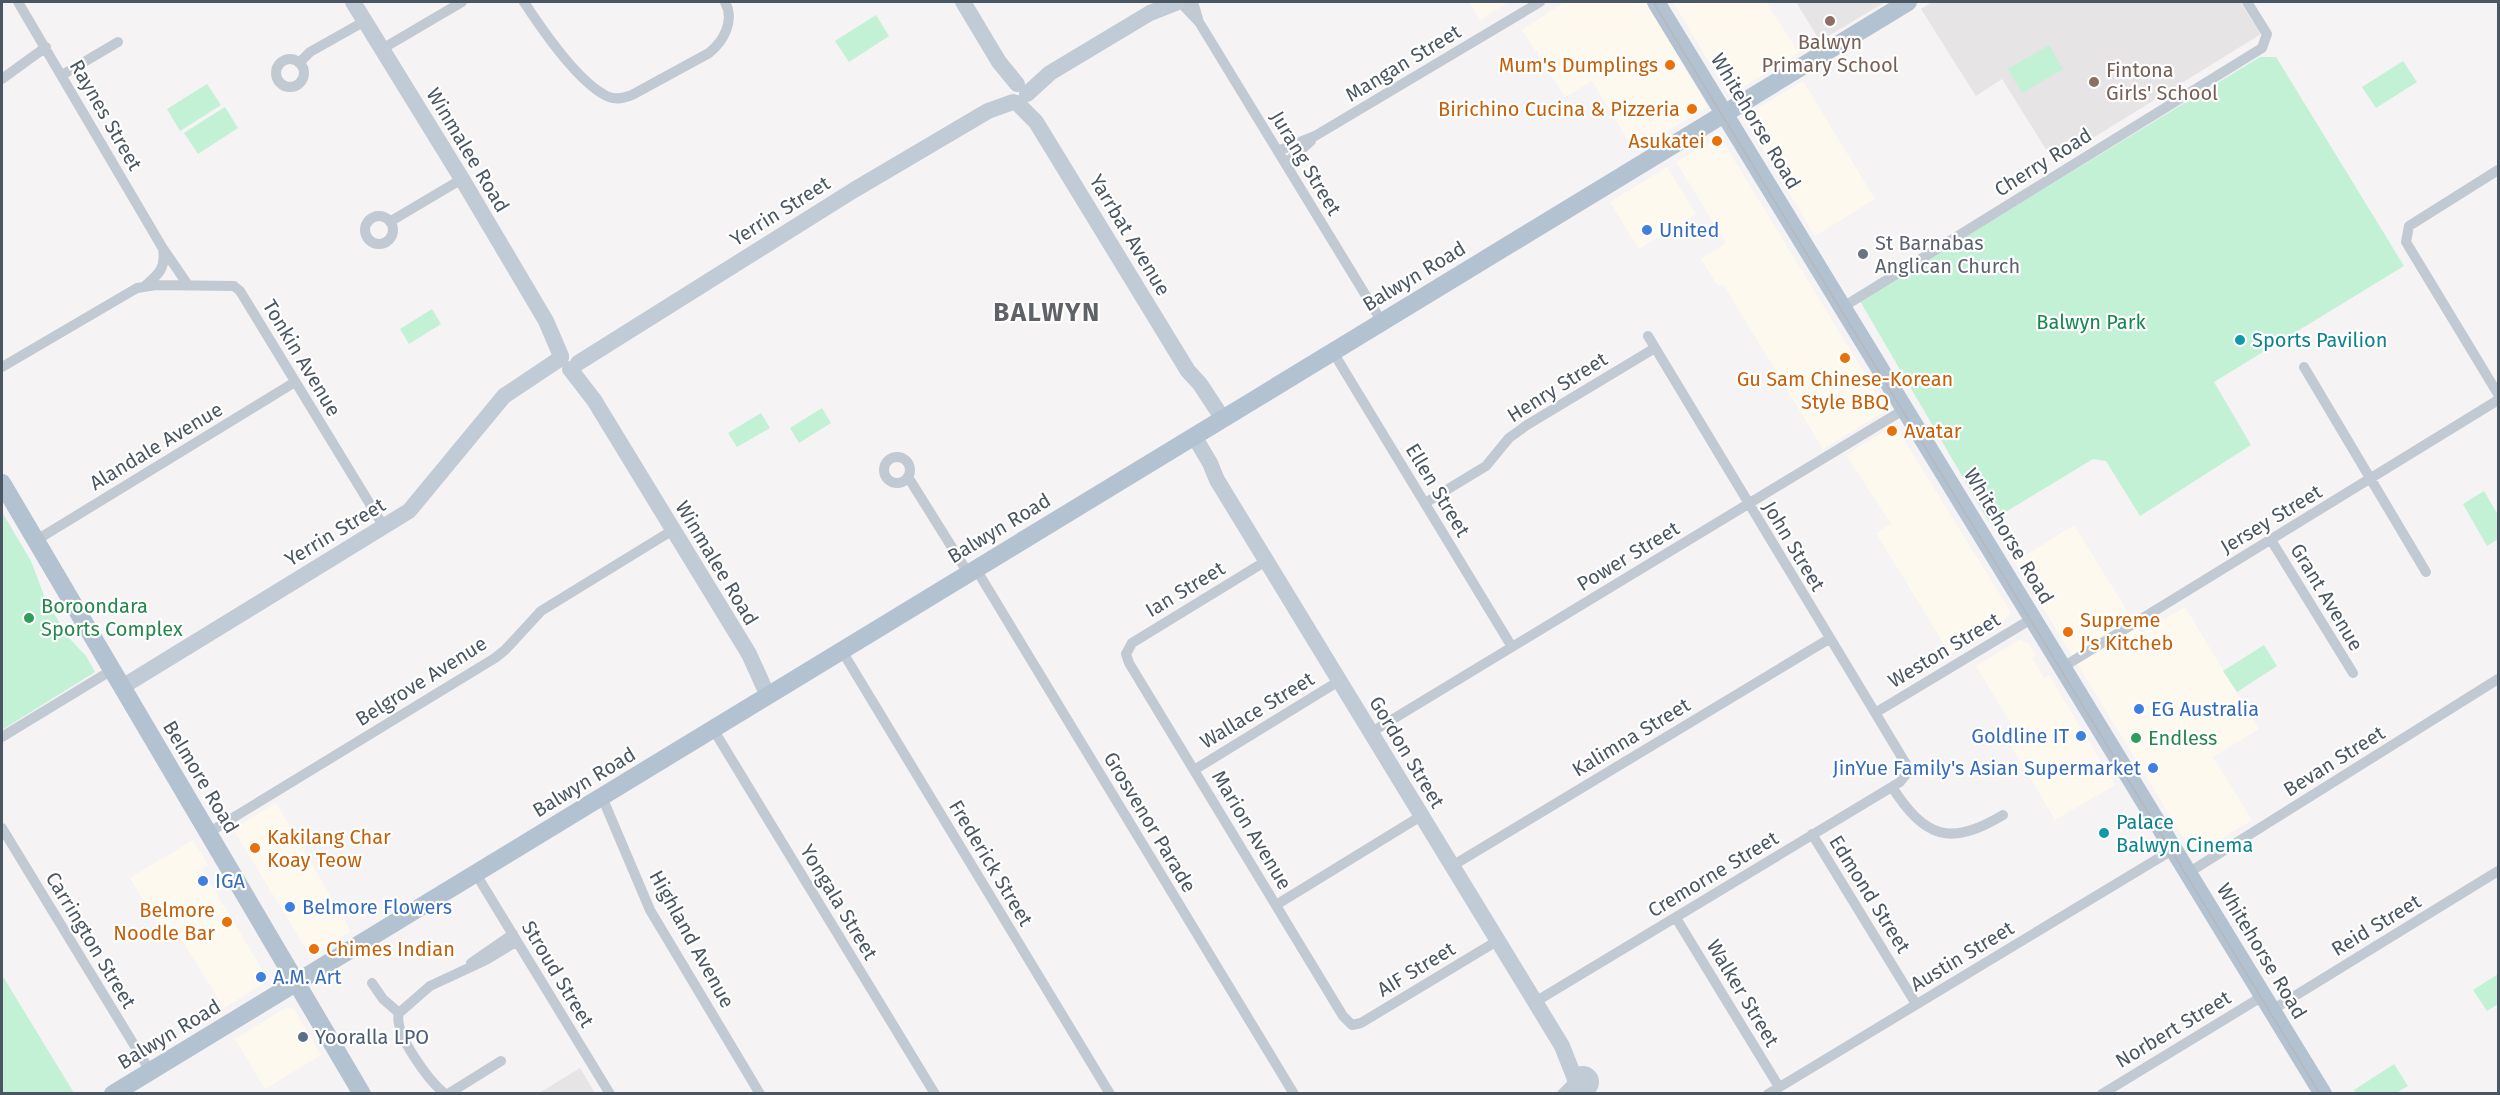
<svg xmlns="http://www.w3.org/2000/svg" width="2500" height="1095" viewBox="0 0 2500 1095" font-family="'Fira Sans',sans-serif">
<rect width="100%" height="100%" fill="#f5f3f3"/>
<!-- commercial -->
<path fill="#fdf9ef" d="M1469,2H1509L1480,20Z
M1564,2H1646L1708,107L1634,150L1592,81L1565,97L1522,30Z
M1673,2H1766L1799,53L1729,95Z
M1803,81L1875,199L1815,236L1743,117Z
M1719,135L1887,410L1823,449L1723,284L1718,286L1701,259L1726,243L1676,162Z
M1667,167L1696,214L1639,249L1610,202Z
M1895,425L2010,611L2008,618L1950,654L1876,533L1891,524L1846,455Z
M2074,525L2141,633L2185,607L2259,729L2213,757L2252,820L2194,855L2015,562Z
M2019,640L2029,643L2036,655L2032,658L2044,678L2049,675L2115,785L2055,820L2003,733L2013,727L1976,666Z
M276,803L351,931L314,953L307,951L233,829Z
M193,840L208,865L202,869L266,976L264,983L224,1008L178,934L167,940L130,878Z
M287,1007L294,1009L321,1055L265,1089L235,1039Z"/>
<!-- education -->
<path fill="#e6e4e5" d="M1796,2H1885L1820,41Z
M1932,2H2240L2261,34L2054,162L2002,79L1976,96L1921,9Z
M580,1068L595,1093H539Z"/>
<!-- green -->
<path fill="#c3f1d5" d="M876,15L889,36L849,62L835,41Z
M2049,45L2063,69L2022,93L2008,69Z
M2260,57H2276L2404,266L2214,382L2251,445L2140,516L2106,461L2093,459L1989,522L1860,301Z
M2403,61L2417,82L2376,108L2362,87Z
M207,84L221,105L180,131L167,109Z
M225,107L238,128L198,154L184,133Z
M432,309L441,324L409,344L400,329Z
M822,408L831,423L799,443L790,428Z
M761,413L770,428L737,447L728,433Z
M2484,491L2498,515V539L2487,546L2463,504Z
M2,512L31,561L45,598L68,637L86,656L95,672L2,730Z
M2264,645L2277,666L2237,692L2223,671Z
M2498,974V1004L2487,1011L2473,990Z
M2,975L74,1093H2Z
M2394,1064L2408,1086L2396,1093H2356L2354,1090Z"/>
<g fill="none" stroke-linecap="round" stroke-linejoin="round">
<!-- street -->
<path stroke="#c1cad2" stroke-width="10" d="M18,2L162,247L188,285
M524,2C541,28 580,85 609,97C617,100 624,98 632,95L709,53C724,41 735,20 725,2
M1193,2L1198,19
M1181,3L1199,22L1382,322
M382,49L462,2
M276 73a14 14 0 1 1 28 0a14 14 0 1 1-28 0Z
M299,63L310,52L365,21
M62,75L118,42
M2,79L46,47
M1278,151L1315,136L1540,2
M1286,163L1311,141
M2498,170L2409,226L2406,242L2498,394
M365 230a14 14 0 1 1 28 0a14 14 0 1 1-28 0Z
M391,221L462,179
M145,286C159,274 166,268 163,249
M1843,307L2262,48L2267,34L2247,2
M1333,352L1512,647
M2,367L137,288L156,285L234,286L240,291L384,527
M2304,367L2426,572
M884 470a13 13 0 1 1 26 0a13 13 0 1 1-26 0Z
M908,477L968,573
M1425,503L1486,466L1509,438L1527,425L1655,348
M2271,540L2353,673
M35,541L295,382
M1266,561L1132,643L1126,654L1129,663L1343,1016L1352,1025L1361,1023L1497,941
M976,569L1294,1094
M842,651L1110,1094
M2063,667L2498,400
M1875,713L2033,618
M713,729L935,1094
M1370,733L1905,409
M2,737L112,670
M1194,770L1339,681
M1892,787C1925,838 1950,847 2003,815
M602,797L650,910L760,1094
M2,828L150,1071
M208,833L495,658L505,650L541,611L673,530
M1812,834L1916,1004
M1452,866L1829,639
M2188,873L2498,679
M476,874L610,1094
M1276,905L1421,816
M1676,918L1779,1087
M471,963L513,934
M372,983L383,999L399,1013
M1535,1002L1900,782L1908,772L1906,764L1648,336
M2272,1010L2498,871
M445,1094C429,1081 393,1033 399,1013L430,986L486,960L517,941
M448,1094L501,1061
M1562,1094L1575,1081
M1768,1094L2174,849
M2102,1094L2263,996"/>
<!-- secondary -->
<path stroke="#c1cbd6" stroke-width="16" d="M353,2L462,179L546,321L561,356
M963,2L999,62L1017,84
M1027,94L1050,73L1150,13L1178,2
M1017,103L1036,122L1188,371L1200,384L1223,419
M578,363L854,190L988,111L1013,102
M570,369L594,400L749,654L768,696
M1194,436L1210,463L1217,480L1562,1046L1575,1079
M122,687L409,511L504,396L561,358
M1575 1082a8 8 0 1 1 16 0a8 8 0 1 1-16 0Z"/>
<!-- primary -->
<path stroke="#b3c2d1" stroke-width="18" d="M1656,2L2323,1094
M2,483L362,1094
M113,1094L1908,2"/>
<!-- tram -->
<path stroke="#b5b8bd" stroke-width="1.5" d="M1653,2L2320,1094"/>
</g>
<!-- markers -->
<g fill="#8d6e63" stroke="#fff" stroke-width="2">
<circle cx="1830" cy="21" r="6"/>
<circle cx="2094" cy="82" r="6"/>
</g>
<g fill="#e8710a" stroke="#fff" stroke-width="2">
<circle cx="1670" cy="65" r="6"/>
<circle cx="1692" cy="109" r="6"/>
<circle cx="1717" cy="141" r="6"/>
<circle cx="1845" cy="358" r="6"/>
<circle cx="1892" cy="431" r="6"/>
<circle cx="2068" cy="632" r="6"/>
<circle cx="255" cy="848" r="6"/>
<circle cx="227" cy="922" r="6"/>
<circle cx="314" cy="949" r="6"/>
</g>
<g fill="#3f7fe0" stroke="#fff" stroke-width="2">
<circle cx="1647" cy="230" r="6"/>
<circle cx="2139" cy="709" r="6"/>
<circle cx="2081" cy="736" r="6"/>
<circle cx="2153" cy="768" r="6"/>
<circle cx="203" cy="881" r="6"/>
<circle cx="290" cy="907" r="6"/>
<circle cx="261" cy="977" r="6"/>
</g>
<circle fill="#6b7280" stroke="#fff" stroke-width="2" cx="1863" cy="254" r="6"/>
<g fill="#0f9aa8" stroke="#fff" stroke-width="2">
<circle cx="2240" cy="340" r="6"/>
<circle cx="2104" cy="833" r="6"/>
</g>
<g fill="#2e9e5b" stroke="#fff" stroke-width="2">
<circle cx="29" cy="618" r="6"/>
<circle cx="2136" cy="738" r="6"/>
</g>
<circle fill="#5c6f8a" stroke="#fff" stroke-width="2" cx="303" cy="1037" r="6"/>
<g text-anchor="middle" dominant-baseline="central" stroke-width="4.5" stroke-linejoin="round" paint-order="stroke">
<!-- education labels -->
<g font-size="20" fill="#785e54" stroke="#fff">
<text x="1830" y="42">Balwyn<tspan x="1830" dy="23">Primary School</tspan></text>
<text x="2106" y="70" text-anchor="start">Fintona<tspan x="2106" dy="23">Girls' School</tspan></text>
</g>
<!-- street labels -->
<g font-size="20" fill="#4a5661" stroke="#fff">
<text transform="translate(1403 63) rotate(-31)">Mangan Street</text>
<text transform="translate(106 115) rotate(60)">Raynes Street</text>
<text transform="translate(1756 121) rotate(59)">Whitehorse Road</text>
<text transform="translate(468 150) rotate(59)">Winmalee Road</text>
<text transform="translate(2043 162) rotate(-32)">Cherry Road</text>
<text transform="translate(1306 163) rotate(59)">Jurang Street</text>
<text transform="translate(780 211) rotate(-32)">Yerrin Street</text>
<text transform="translate(1130 235) rotate(59)">Yarrbat Avenue</text>
<text transform="translate(1414 276) rotate(-31)">Balwyn Road</text>
<text transform="translate(302 358) rotate(59)">Tonkin Avenue</text>
<text transform="translate(1557 387) rotate(-32)">Henry Street</text>
<text transform="translate(156 446) rotate(-31)">Alandale Avenue</text>
<text transform="translate(1438 490) rotate(59)">Ellen Street</text>
<text transform="translate(2271 519) rotate(-31)">Jersey Street</text>
<text transform="translate(999 528) rotate(-31)">Balwyn Road</text>
<text transform="translate(335 532) rotate(-31)">Yerrin Street</text>
<text transform="translate(2009 536) rotate(59)">Whitehorse Road</text>
<text transform="translate(1794 546) rotate(59)">John Street</text>
<text transform="translate(1628 556) rotate(-31)">Power Street</text>
<text transform="translate(717 563) rotate(59)">Winmalee Road</text>
<text transform="translate(1185 589) rotate(-31)">Ian Street</text>
<text transform="translate(2327 597) rotate(59)">Grant Avenue</text>
<text transform="translate(1944 650) rotate(-31)">Weston Street</text>
<text transform="translate(421 681) rotate(-32)">Belgrove Avenue</text>
<text transform="translate(1257 710) rotate(-31)">Wallace Street</text>
<text transform="translate(1631 737) rotate(-31)">Kalimna Street</text>
<text transform="translate(1407 752) rotate(59)">Gordon Street</text>
<text transform="translate(2334 761) rotate(-32)">Bevan Street</text>
<text transform="translate(201 777) rotate(59)">Belmore Road</text>
<text transform="translate(584 782) rotate(-31)">Balwyn Road</text>
<text transform="translate(1150 822) rotate(59)">Grosvenor Parade</text>
<text transform="translate(1252 830) rotate(59)">Marion Avenue</text>
<text transform="translate(991 863) rotate(59)">Frederick Street</text>
<text transform="translate(1713 874) rotate(-31)">Cremorne Street</text>
<text transform="translate(1870 894) rotate(58)">Edmond Street</text>
<text transform="translate(839 902) rotate(59)">Yongala Street</text>
<text transform="translate(2376 925) rotate(-31)">Reid Street</text>
<text transform="translate(692 939) rotate(61)">Highland Avenue</text>
<text transform="translate(91 940) rotate(59)">Carrington Street</text>
<text transform="translate(2262 951) rotate(59)">Whitehorse Road</text>
<text transform="translate(1962 956) rotate(-31)">Austin Street</text>
<text transform="translate(1416 969) rotate(-31)">AIF Street</text>
<text transform="translate(558 974) rotate(59)">Stroud Street</text>
<text transform="translate(1743 993) rotate(59)">Walker Street</text>
<text transform="translate(2173 1029) rotate(-31)">Norbert Street</text>
<text transform="translate(169 1034) rotate(-31)">Balwyn Road</text>
</g>
<!-- food labels -->
<g font-size="20" fill="#c56008" stroke="#fff" text-anchor="end">
<text x="1658" y="65">Mum's Dumplings</text>
<text x="1680" y="109">Birichino Cucina &amp; Pizzeria</text>
<text x="1705" y="141">Asukatei</text>
<text x="1845" y="379" text-anchor="middle">Gu Sam Chinese-Korean<tspan x="1845" dy="23">Style BBQ</tspan></text>
<text x="1904" y="431" text-anchor="start">Avatar</text>
<text x="2080" y="620" text-anchor="start">Supreme<tspan x="2080" dy="23">J's Kitcheb</tspan></text>
<text x="267" y="837" text-anchor="start">Kakilang Char<tspan x="267" dy="23">Koay Teow</tspan></text>
<text x="215" y="910">Belmore<tspan x="215" dy="23">Noodle Bar</tspan></text>
<text x="326" y="949" text-anchor="start">Chimes Indian</text>
</g>
<!-- shop labels -->
<g font-size="20" fill="#366cbe" stroke="#fff" text-anchor="start">
<text x="1659" y="230">United</text>
<text x="2151" y="709">EG Australia</text>
<text x="2069" y="736" text-anchor="end">Goldline IT</text>
<text x="2141" y="768" text-anchor="end">JinYue Family's Asian Supermarket</text>
<text x="215" y="881">IGA</text>
<text x="302" y="907">Belmore Flowers</text>
<text x="273" y="977">A.M. Art</text>
</g>
<!-- worship labels -->
<g font-size="20" fill="#5b616d" stroke="#fff" text-anchor="start">
<text x="1875" y="243">St Barnabas<tspan x="1875" dy="23">Anglican Church</tspan></text>
</g>
<!-- park labels -->
<g font-size="20" fill="#17864f" stroke="#fff">
<text x="2091" y="322">Balwyn Park</text>
</g>
<!-- culture labels -->
<g font-size="20" fill="#0d838f" stroke="#fff" text-anchor="start">
<text x="2252" y="340">Sports Pavilion</text>
<text x="2116" y="822">Palace<tspan x="2116" dy="23">Balwyn Cinema</tspan></text>
</g>
<!-- leisure labels -->
<g font-size="20" fill="#27864d" stroke="#fff" text-anchor="start">
<text x="41" y="606">Boroondara<tspan x="41" dy="23">Sports Complex</tspan></text>
<text x="2148" y="738">Endless</text>
</g>
<!-- service labels -->
<g font-size="20" fill="#4e5e75" stroke="#fff" text-anchor="start">
<text x="315" y="1037">Yooralla LPO</text>
</g>
<!-- district labels -->
<g font-size="26" font-weight="bold" letter-spacing="1.5" fill="#5f6368" stroke="#fff">
<text x="1047" y="312">BALWYN</text>
</g>
</g>
<!-- border -->
<rect width="2500" height="1095" fill="none" stroke="#4a5661" stroke-width="6"/>
</svg>
